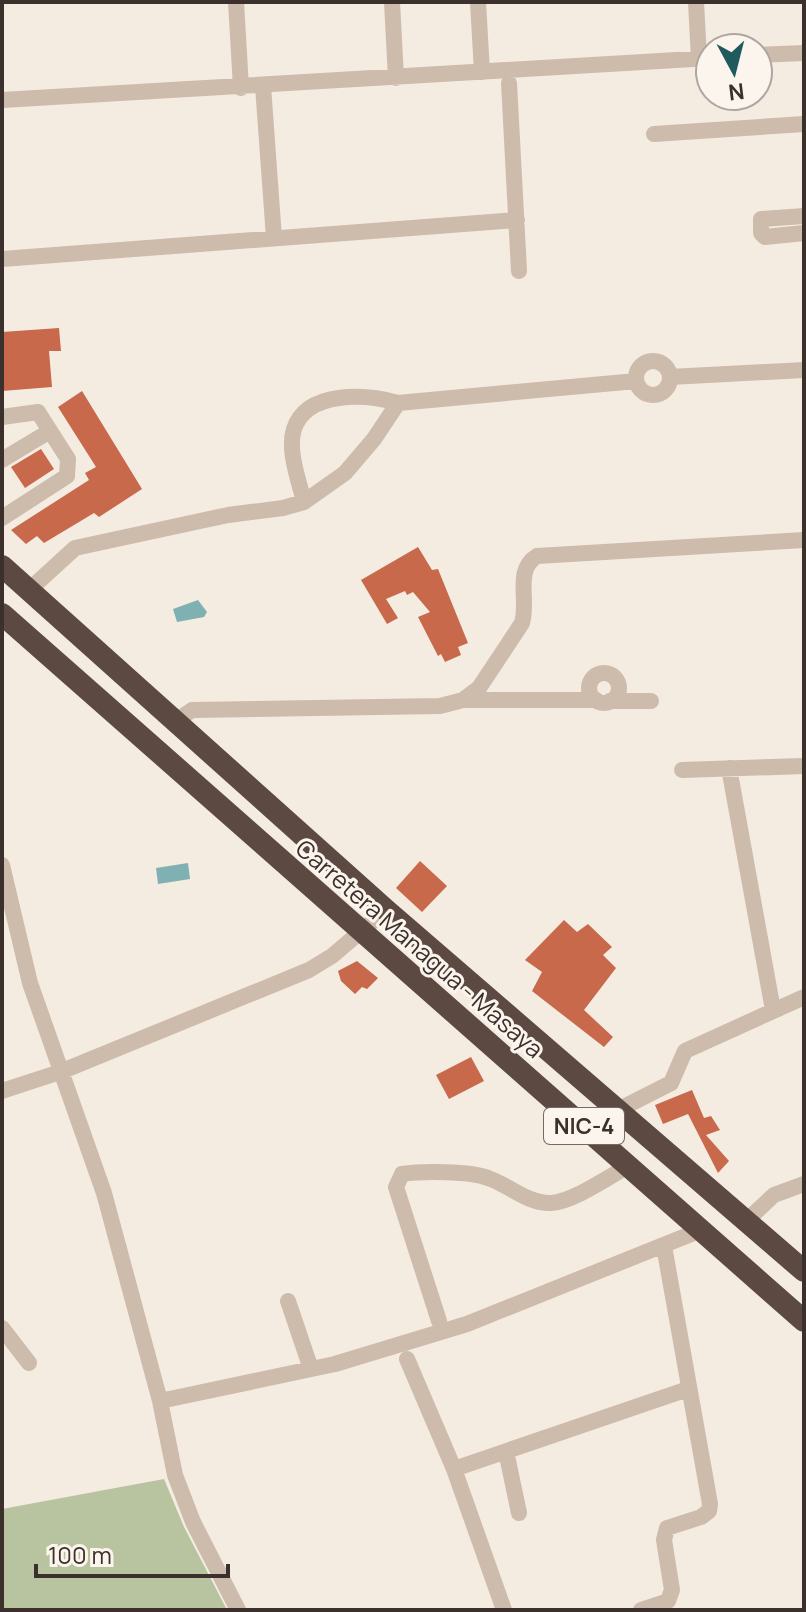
<svg xmlns="http://www.w3.org/2000/svg" width="806" height="1612" viewBox="0 0 806 1612" font-family="Manrope,sans-serif">
<rect width="100%" height="100%" fill="#f4ebe1"/>
<!-- green -->
<path fill="#b8c4a0" d="M164,1479L184,1527L227,1610H2V1509Z"/>
<!-- water -->
<path fill="#7fb0b2" d="M198,600L207,612L204,617L177,622L173,609Z
M188,863L190,879L158,884L156,868Z"/>
<!-- building -->
<path fill="#c8694b" d="M59,328L61,351H49L52,387L2,391V332Z
M82,391L142,489L99,517L94,513L44,543L37,536L26,544L11,530L89,480L85,473L96,467L58,407Z
M41,449L54,469L25,488L11,467Z
M418,547L432,570L438,569L468,643L458,647L461,655L445,662L441,654L438,656L418,617L430,612L413,592L407,595L405,591L386,599L398,618L387,624L361,580Z
M420,861L447,886L422,912L396,888Z
M564,920L577,932L588,924L612,947L603,955L616,968L584,1010L613,1037L604,1047L532,991L542,972L525,960Z
M357,961L378,978L367,989L362,987L355,994L341,981L338,971Z
M471,1057L484,1081L449,1099L436,1075Z
M692,1090L704,1118L711,1116L720,1130L706,1135L729,1161L718,1173L688,1114L663,1124L655,1105Z"/>
<g fill="none" stroke-linecap="round" stroke-linejoin="round">
<!-- minor -->
<path stroke="#cdbbac" stroke-width="16" d="M236,2L241,88
M392,2L396,78
M478,2L482,72
M696,2L699,59
M758,55L804,53
M509,83L519,271
M263,86L274,238
M2,100L710,58
M654,134L804,124
M804,216L761,219V233L765,237L804,233
M2,259L517,220
M636 378a17 17 0 1 1 34 0a17 17 0 1 1-34 0Z
M670,377L804,370
M2,417L38,412L68,459L67,476L2,518
M2,460L50,431
M304,502C299,481 287,450 294,429C307,390 366,394 398,403L636,381
M28,591L75,548L228,515L283,508L304,502L345,473L374,439L398,403
M589 688a15 15 0 1 1 30 0a15 15 0 1 1-30 0Z
M463,700H596
M610,701H651
M176,721L192,710L440,706L463,700L479,688L522,623C529,600 514,570 537,556L804,540
M729,768L773,1010
M682,770L804,766
M2,865L30,983L104,1193L160,1401L175,1475L193,1522L238,1610
M2,1091L60,1072L309,970L332,956L386,910
M616,1111L671,1083L685,1051L804,997
M745,1222L774,1195L804,1184
M288,1301L311,1369
M439,1321L396,1187L402,1174C421,1171 471,1171 488,1178C509,1185 528,1204 551,1203C573,1202 610,1176 630,1165
M2,1328L29,1363
M407,1359L454,1469L504,1610
M160,1401L335,1364L467,1324L701,1230
M506,1451L519,1513
M454,1469L688,1389
M641,1610L668,1601L672,1590L664,1540L667,1528L701,1517L709,1511L710,1504L664,1246"/>
<!-- highway -->
<path stroke="#5c4a42" stroke-width="22" d="M2,566L386,910L804,1271
M2,614L804,1321"/>
</g>
<g text-anchor="middle" dominant-baseline="central" stroke-width="6" stroke-linejoin="round" paint-order="stroke">
<!-- shield labels -->
<rect fill="#fbf5ee" stroke="#756b66" stroke-width="2" x="544" y="1108" width="80" height="36" rx="6"/>
<g font-size="22" font-weight="bold" fill="#3b302b">
<text x="584" y="1126">NIC-4</text>
</g>
<!-- street labels -->
<g font-size="24" fill="#3b302b" stroke="#fbf5ee">
<text transform="translate(420 948) rotate(41)">Carretera Managua - Masaya</text>
</g>
</g>
<!-- border -->
<rect width="806" height="1612" fill="none" stroke="#3b302b" stroke-width="8"/>
<!-- north arrow -->
<g transform="translate(734 72) rotate(173)"><circle r="38" fill="#fbf5ee" stroke="#aea6a0" stroke-width="2"/>
<path d="M0-6L14 30L0 20L-14 30Z" fill="#1f5a5e"/>
<text y="-12" font-size="22" font-weight="bold" text-anchor="middle" fill="#3b302b">N</text>
</g>
<!-- scale -->
<path d="M36 1564v12h192v-12" fill="none" stroke="#3b302b" stroke-width="4"/>
<text x="48" y="1564" font-size="24" fill="#3b302b" stroke="#fbf5ee" stroke-width="6" paint-order="stroke">100 m</text>
</svg>
